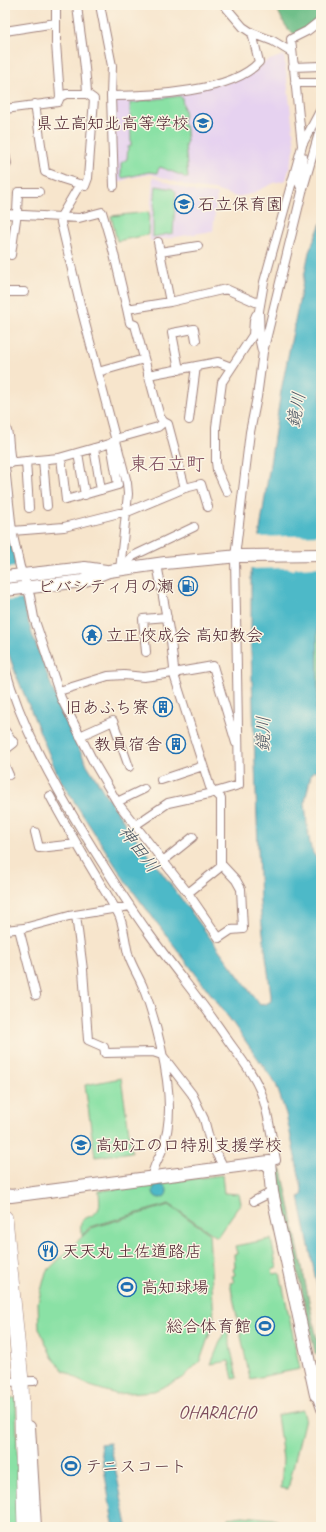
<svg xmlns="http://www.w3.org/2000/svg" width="326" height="1532" viewBox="0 0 326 1532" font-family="Caveat,'Klee One',sans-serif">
<rect width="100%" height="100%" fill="#fcf5e5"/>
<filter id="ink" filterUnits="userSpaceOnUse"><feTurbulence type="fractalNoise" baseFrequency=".025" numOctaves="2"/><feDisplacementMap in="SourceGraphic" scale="8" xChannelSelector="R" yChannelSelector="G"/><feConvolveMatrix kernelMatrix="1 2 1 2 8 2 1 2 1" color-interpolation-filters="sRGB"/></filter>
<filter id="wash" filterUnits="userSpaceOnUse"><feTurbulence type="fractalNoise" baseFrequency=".012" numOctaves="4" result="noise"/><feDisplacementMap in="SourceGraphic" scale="16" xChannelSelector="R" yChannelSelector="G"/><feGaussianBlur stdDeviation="0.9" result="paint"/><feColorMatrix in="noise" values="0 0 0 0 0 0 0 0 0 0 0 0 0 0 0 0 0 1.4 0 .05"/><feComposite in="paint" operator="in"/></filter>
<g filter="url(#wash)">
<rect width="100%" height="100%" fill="#f7e5cc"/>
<!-- built -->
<path fill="#e6d2f0" d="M284,55L295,147L286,180L274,183L251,194L237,197L214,190L195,188L151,174L130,178L115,184L114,99L234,81L255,71L259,66L267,61Z
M153,177L174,185L196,192L217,194L213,231L150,241L149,229Z"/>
<!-- green -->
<path fill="#8ae1a5" stroke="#6a8068" d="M180,96L182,98L185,116L183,117V125H185L186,130L187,142L185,144L188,178H185L183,176L160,167L159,168L157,173L149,172L123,178L121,176V163L127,159L128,147L131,146L130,103L140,102V101Z
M156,186L173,189L176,192L173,233L153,237V218Z
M149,212L148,235L117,241L111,216Z
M321,579V736L318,731L316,707L318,691L317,603Z
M121,1078L132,1152L95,1157L85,1085Z
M222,1175L224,1193L239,1194L241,1203L217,1237L169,1204L90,1227L82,1236C76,1212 90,1222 98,1210C101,1205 99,1196 99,1191Z
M169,1205L209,1233L214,1321L200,1361L183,1378L154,1391L116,1394L90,1386L63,1370L52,1357L39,1328L38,1302L46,1272L91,1228Z
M271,1239L277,1268L272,1270L273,1274L280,1273L300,1369L250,1379L230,1283L234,1282L232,1276L235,1275L233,1269L235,1268L234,1254L237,1253L235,1246Z
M227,1331L237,1378L233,1379L229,1361L211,1364L224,1332Z
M6,1398H16L19,1527H5Z
M303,1410L305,1418L288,1489L281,1488L283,1459L277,1415Z
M243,1516L273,1519L294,1527H207L228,1520V1518Z"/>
<!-- forest -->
<path fill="#6fbf8a" stroke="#5c6f5a" d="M275,5H321C321,21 307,27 295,34C284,29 281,15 275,5Z
M282,1170L321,1359L315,1353L277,1171Z"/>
<!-- water -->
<path fill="#4db9c8" stroke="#4c6c7a" d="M321,223V579L317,603L318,691L316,707L318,731L321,736V776L316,770L311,774L305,802L307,825L310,844L313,853L321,864V1305L299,1197L303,1194L286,1114L276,1084L232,1022L126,882L59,778L17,677L5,644V523L14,555L15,566L22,600L32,634L62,714L86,763L114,808L260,1005L266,1004L271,1001V995L262,925L260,904L251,651V570L259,537L281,391L309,252Z
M153 1191a7 7 0 1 1 14 0a7 7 0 1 1-14 0Z
M110,1443L127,1525L128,1527H114L112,1518L100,1444Z"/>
<!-- pier -->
<path fill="#f7e5cc" d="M321,535V567L296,568L293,570L288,568L249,569L257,537Z
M17,567L24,599L5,601V568Z"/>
</g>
<g filter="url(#ink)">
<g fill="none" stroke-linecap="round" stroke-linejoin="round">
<defs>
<path id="street" d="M100,5L112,66L111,96C150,96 233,92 259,62L252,33
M224,5L243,27L252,33L273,41L291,52
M5,31L56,23
M293,67L321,66
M295,83H321
M111,96L114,186
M60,97L66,94H87
M35,104L45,172L63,179L85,186L88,178L94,99L87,94C86,64 80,35 77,5
M5,109L58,102L60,97L56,43V5
M302,145L321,109
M5,154L7,164
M80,184L60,218L80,304L127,483L128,494L120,570
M302,190L299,183L303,157
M5,214L79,218L102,212L112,246L127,309
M158,242L170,302
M160,252L198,246
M11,255L17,212L18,192H39
M5,292H24
M262,351L260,342L259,311L264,282L302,146L291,39L307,31L321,20
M179,370L172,333L194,329L196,340
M98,372L144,359
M148,375L218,362L231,367
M189,420L196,366
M5,426C11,435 7,451 12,463
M94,448L101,490
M78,453L85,495
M61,458L66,500L118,485L111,443
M43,460L47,506
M26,461L29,508
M5,463L59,458L112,443L115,439L158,427L164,422L160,417L135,325L130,323L127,309L170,302L226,289L260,304
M5,467L12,531L20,567L30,596L34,618L61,698L93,761L117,802L188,893L219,938L231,930L243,929L241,889L236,880L221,864V798L210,787L175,678L171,641L157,564
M185,488L201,484L208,507
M227,492L217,470L216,462V427L222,382L253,335L254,320L256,315
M12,531L64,527L119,513H125L185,488L168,424L164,422
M121,569L133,556L194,527
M146,652L143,619L167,617
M5,668C21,725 50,778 81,829C103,865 125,900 150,935C175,970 203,1003 227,1039C238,1055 252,1071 260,1090C269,1112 271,1136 276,1160L269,1162
M59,691L108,676L124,675L144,677L173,673L213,666L236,743
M5,731L14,743L5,750
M80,736L113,721L129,767
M5,766L9,775
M161,780L203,766
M50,796C71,836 95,874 118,913C124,923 125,945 129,957C133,968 139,977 143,987C156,1020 169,1073 169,1108C169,1121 167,1137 162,1150C159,1159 152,1167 152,1178
M117,802L144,789
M134,826L168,803L209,794L239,785L235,557L250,432L257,397L263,352L302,192L321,126
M35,832L39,848L76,844
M163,861L193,837
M188,893L218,869
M76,915L83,970L88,1040L104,1047L105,1053L153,1052L162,1055L192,1094L204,1119L210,1142L221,1162L222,1168
M19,929L36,995
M5,930L24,928L69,916L130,906
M254,1201L272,1192
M5,1382L34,1381
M316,1395L321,1409"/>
<path id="secondary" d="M5,577L85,568L106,571
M5,590L83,581L109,571L165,563L239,556L321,555
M5,1195L11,1196L269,1162L272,1192L316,1395
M29,1427L35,1527"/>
<path id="highway" d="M5,1218L21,1381L25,1527"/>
</defs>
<!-- street casing -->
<use href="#street" stroke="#a0827c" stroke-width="10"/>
<!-- secondary casing -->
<use href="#secondary" stroke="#a0827c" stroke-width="14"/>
<!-- highway casing -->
<use href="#highway" stroke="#a0827c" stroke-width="16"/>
<!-- street -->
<use href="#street" stroke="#fff" stroke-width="8"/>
<!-- secondary -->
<use href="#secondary" stroke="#fff" stroke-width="12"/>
<!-- highway -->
<use href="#highway" stroke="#fff" stroke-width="15"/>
</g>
</g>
<!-- icons -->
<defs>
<symbol id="school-ring" viewBox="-11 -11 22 22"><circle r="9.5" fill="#fcf5e5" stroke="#1f6fb2" stroke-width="1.5"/><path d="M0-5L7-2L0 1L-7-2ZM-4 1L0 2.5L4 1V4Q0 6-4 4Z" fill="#1f6fb2"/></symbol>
<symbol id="fuel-ring" viewBox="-11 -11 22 22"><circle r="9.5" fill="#fcf5e5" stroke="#1f6fb2" stroke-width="1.5"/><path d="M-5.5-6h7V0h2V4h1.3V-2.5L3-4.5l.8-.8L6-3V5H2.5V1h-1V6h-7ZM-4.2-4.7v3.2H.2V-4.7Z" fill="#1f6fb2"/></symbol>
<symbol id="temple-ring" viewBox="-11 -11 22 22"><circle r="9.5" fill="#fcf5e5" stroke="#1f6fb2" stroke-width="1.5"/><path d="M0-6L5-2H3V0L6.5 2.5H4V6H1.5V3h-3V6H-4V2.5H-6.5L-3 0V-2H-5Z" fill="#1f6fb2"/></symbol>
<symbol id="building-ring" viewBox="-11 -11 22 22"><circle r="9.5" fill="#fcf5e5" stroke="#1f6fb2" stroke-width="1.5"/><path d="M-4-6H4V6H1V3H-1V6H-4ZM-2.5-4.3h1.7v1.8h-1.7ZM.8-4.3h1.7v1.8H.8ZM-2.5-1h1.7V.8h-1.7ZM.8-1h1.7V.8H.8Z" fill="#1f6fb2"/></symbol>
<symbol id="restaurant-ring" viewBox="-11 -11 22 22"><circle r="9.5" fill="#fcf5e5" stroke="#1f6fb2" stroke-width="1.5"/><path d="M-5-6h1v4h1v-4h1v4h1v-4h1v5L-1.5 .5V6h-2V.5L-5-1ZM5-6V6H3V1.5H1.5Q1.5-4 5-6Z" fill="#1f6fb2"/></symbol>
<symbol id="stadium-ring" viewBox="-11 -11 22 22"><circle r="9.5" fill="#fcf5e5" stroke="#1f6fb2" stroke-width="1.5"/><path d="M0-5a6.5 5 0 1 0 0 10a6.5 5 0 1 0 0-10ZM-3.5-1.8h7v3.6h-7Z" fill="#1f6fb2"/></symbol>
</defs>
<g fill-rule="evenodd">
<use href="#school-ring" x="192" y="112" width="22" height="22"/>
<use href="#school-ring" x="173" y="193" width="22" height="22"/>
<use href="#fuel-ring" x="177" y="575" width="22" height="22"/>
<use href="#temple-ring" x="81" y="624" width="22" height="22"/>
<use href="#building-ring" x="152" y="696" width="22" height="22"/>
<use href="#building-ring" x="165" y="733" width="22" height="22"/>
<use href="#school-ring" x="70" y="1134" width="22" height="22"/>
<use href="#restaurant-ring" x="37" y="1240" width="22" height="22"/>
<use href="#stadium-ring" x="116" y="1276" width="22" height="22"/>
<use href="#stadium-ring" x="254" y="1315" width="22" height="22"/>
<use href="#stadium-ring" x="60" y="1455" width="22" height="22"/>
</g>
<g text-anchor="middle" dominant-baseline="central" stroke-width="3" stroke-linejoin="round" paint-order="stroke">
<!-- poi labels -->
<g font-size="17" fill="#4a1f2b" stroke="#fcf5e5" text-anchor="start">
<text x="189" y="123" text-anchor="end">県立高知北高等学校</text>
<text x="198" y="204">石立保育園</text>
<text x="174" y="586" text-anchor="end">ビバシティ月の瀬</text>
<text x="106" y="635">立正佼成会 高知教会</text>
<text x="149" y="707" text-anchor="end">旧あふち寮</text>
<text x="162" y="744" text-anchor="end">教員宿舎</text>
<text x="95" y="1145">高知江の口特別支援学校</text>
<text x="62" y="1251">天天丸 土佐道路店</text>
<text x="141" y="1287">高知球場</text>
<text x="251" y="1326" text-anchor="end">総合体育館</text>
<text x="85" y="1466">テニスコート</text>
</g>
<!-- water labels -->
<g font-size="18" font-style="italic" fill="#4b5562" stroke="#fcf5e5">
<text transform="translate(296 410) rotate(-80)">鏡川</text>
<text transform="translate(263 734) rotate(-89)">鏡川</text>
<text transform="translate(139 849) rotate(53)">神田川</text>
</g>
<!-- quarter labels -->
<g font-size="19" fill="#7e4d5d" stroke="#fcf5e5">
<text x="167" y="464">東石立町</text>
<text x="217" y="1412">OHARACHO</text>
</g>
</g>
<!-- margin -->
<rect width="326" height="1532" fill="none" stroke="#fcf5e5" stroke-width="20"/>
</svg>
